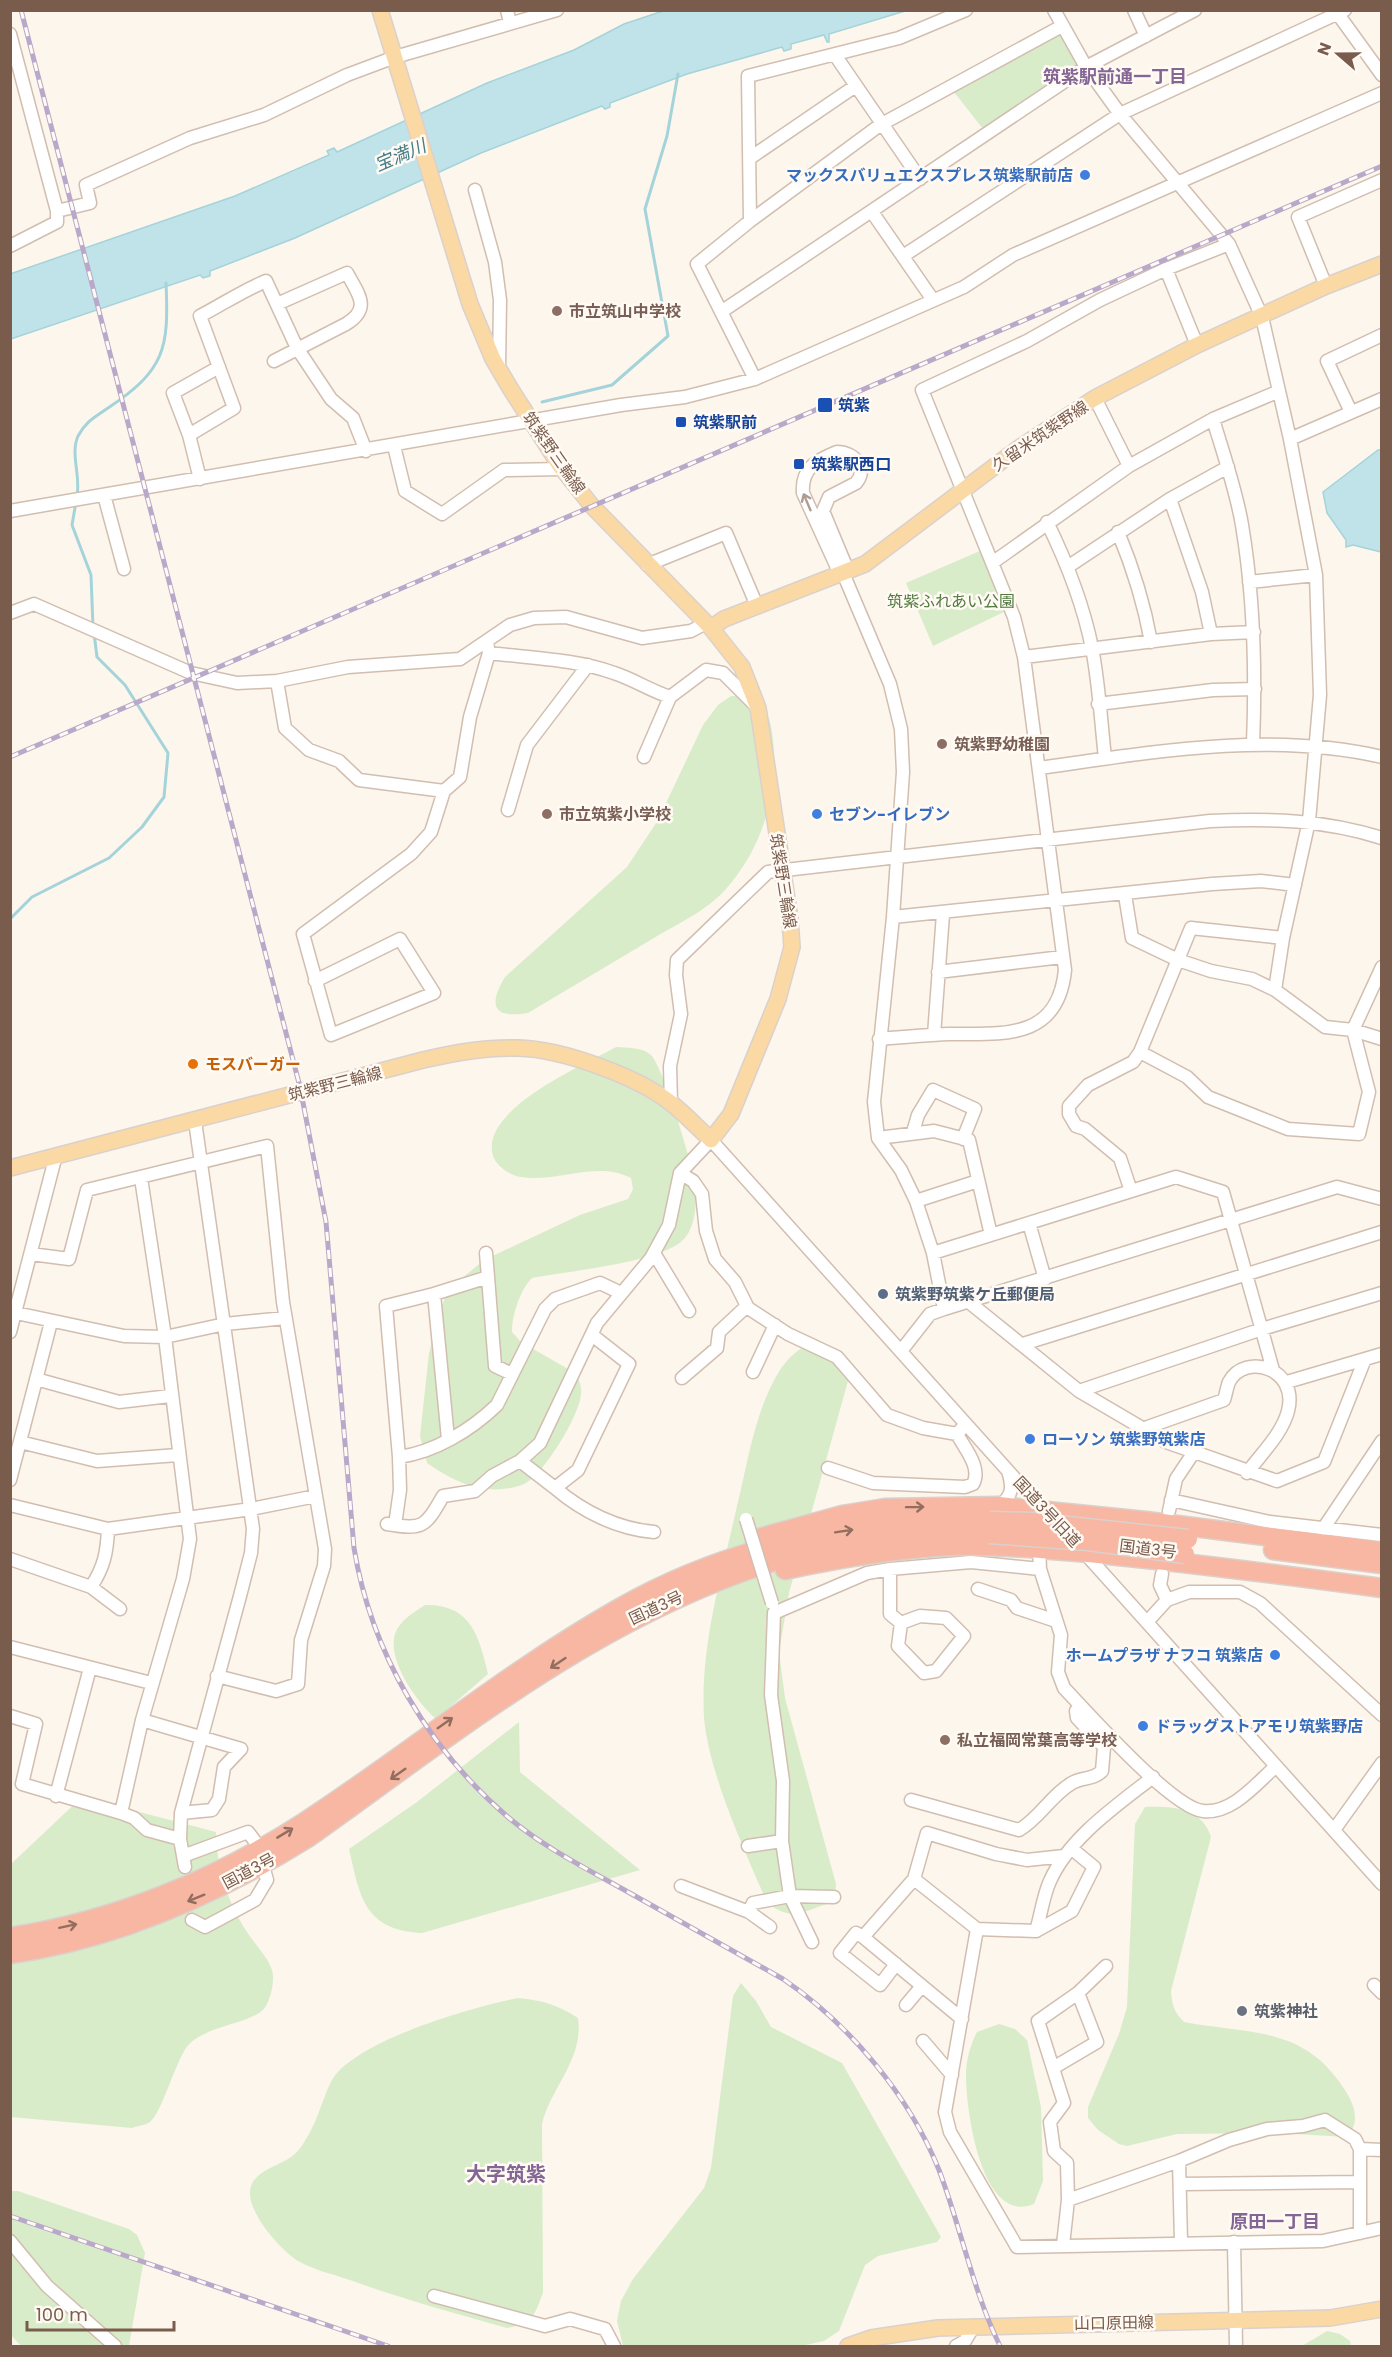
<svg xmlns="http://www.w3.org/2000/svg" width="1392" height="2357" viewBox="0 0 1392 2357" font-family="Poppins,'Noto Sans JP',sans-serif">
<rect width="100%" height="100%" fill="#fdf6ec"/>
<!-- green -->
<path fill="#d8ecc9" d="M1062,26L1086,67L987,134L950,87Z
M982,550L1006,611L933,646L906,583Z
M731,696C758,695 768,706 772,732C780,789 764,846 726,889C708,910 677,924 654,938C612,963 570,988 528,1013C493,1019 488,1005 505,977L627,867L658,820L703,725L718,705Z
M616,1047C627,1048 643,1047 651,1055C663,1067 693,1165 695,1185C697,1202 696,1228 682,1241C657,1263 568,1271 532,1278C520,1290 512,1315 512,1332L521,1342L575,1373C579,1379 582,1386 581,1394C580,1415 542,1478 522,1485C486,1497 456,1483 427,1463L420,1436L429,1353L444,1300L455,1284L484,1260L580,1215L628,1199L633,1189L631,1178C597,1160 557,1183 521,1177C511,1176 496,1166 493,1156C479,1109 583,1066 616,1047Z
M808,1344L848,1365V1381L789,1593L779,1652L785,1698L836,1884L835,1894L829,1903C803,1912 790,1922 767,1902C745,1852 708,1771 704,1717C700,1646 722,1574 737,1506C748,1462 754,1415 777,1375C785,1361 794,1352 808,1344Z
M425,1605C471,1604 479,1636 488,1674L436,1719C417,1702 387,1661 395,1634C400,1620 413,1613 425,1605Z
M519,1722L520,1772L640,1870L422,1933C364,1930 360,1897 349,1849L417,1802Z
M82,1797L216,1832C217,1869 227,1901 247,1932C254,1943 268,1957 272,1970C275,1980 271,1997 266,2006C255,2025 203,2024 186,2048C175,2064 161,2114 150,2122C146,2125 137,2126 132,2128L11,2117V1864Z
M1145,1807C1173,1806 1202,1808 1211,1837L1171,1991C1172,2005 1174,2012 1184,2022C1253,2035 1307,2025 1348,2095C1356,2109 1359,2124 1347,2137L1278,2133L1177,2134L1127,2146L1119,2144L1098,2130L1088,2118V2107L1119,2034L1127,2007L1135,1824Z
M741,1983L756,2001L771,2027L842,2063L941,2237L937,2242L878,2256L865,2265L839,2331L824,2341L801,2346H623L617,2321L621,2301L633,2279L704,2188L711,2168L733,1996Z
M518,1998C542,2000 558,2005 578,2018C584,2059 551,2087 542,2124L543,2293C534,2316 533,2324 507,2328C453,2313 399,2298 347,2279C332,2274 314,2270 300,2262C282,2252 250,2215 250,2194C249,2172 277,2167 291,2157C300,2151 305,2141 310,2132C319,2117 327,2084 336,2074C367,2038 471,2007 518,1998Z
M999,2024L1015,2029L1027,2040L1041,2107L1043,2181L1034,2204C981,2226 966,2109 966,2076C966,2060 970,2046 977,2032Z
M11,2191H18L129,2229L137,2235L145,2253L129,2346H21L12,2336Z
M1327,2331L1340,2334L1350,2341L1351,2346H1302Z"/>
<!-- water -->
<path fill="#bfe3e8" stroke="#a5d3da" stroke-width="1.5" d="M666,10L905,11L829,34V42H827L824,35L791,44V49L784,51L782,47L687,74L610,103V107L605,109L602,106L481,153L295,238L210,271V276L203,278L200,275L11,339L10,274L235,196L329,155L327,151L334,148L337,152L487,83L574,50L624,24Z
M1378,450H1381V552L1353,545L1346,547V540L1327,513L1323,492Z"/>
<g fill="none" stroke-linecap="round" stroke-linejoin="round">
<!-- stream -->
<path stroke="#a5d3da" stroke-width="3" d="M542,402L612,385L668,336L645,209L667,136L678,74
M77,496C81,476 70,454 78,436C86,421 95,417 108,408C165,370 169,349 166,283
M76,502L72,525L91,575L93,627
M10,919L32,897L109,858L142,827L164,797L168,753L125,685L97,657L94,633"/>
<defs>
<path id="minor" d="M507,10L510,23
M1054,10L1086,67L1120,114L1229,244L1262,317L1290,439L1316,575L1320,695L1309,821L1283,938L1275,990
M1134,10L1146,36
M1335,10L1382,75
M10,34L57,211V222L10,246
M835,55L920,179
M750,158L854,87
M475,190L495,262L500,300L499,369
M57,211L90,203L86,185L190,138L264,115L347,75L395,57L557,10
M872,212L933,300
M750,221L748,76L899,38L966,10
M903,256L1120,114L1345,10
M1166,269L1229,244
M1326,286L1298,217L1382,180
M721,312L1086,67L1195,10
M274,361L346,324C372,308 358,294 347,273L277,304
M755,379L697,264L750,221L880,125L1062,26
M1095,398L1129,466
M1351,412L1327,361L1382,335
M1213,419C1223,453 1236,489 1242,525C1254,597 1256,670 1253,744
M189,435L234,408L200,316C223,304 242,291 266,281L297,348L331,399L353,418L366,451
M1290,439L1382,399
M395,450L405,491L442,514L504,470L563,469
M200,479L189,435L173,393L219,367
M104,495L124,569
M1170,499L1202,592L1211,634
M10,511L621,405L685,397L755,379L964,287L1013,255L1382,93
M1047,522C1067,563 1083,603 1092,648C1099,684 1101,722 1105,758
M1118,532C1133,568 1144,603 1151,642
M992,563L1129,466L1213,419L1277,392
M647,565L726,533L757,606
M1069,566L1170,499L1228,467
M843,573L890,684L901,729L903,772L893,917L874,1102L878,1138L901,1170L916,1201L933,1253L944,1309
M840,574L803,493C801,468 817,460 837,452C854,452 869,468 856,483L829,497L823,511L848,571
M1249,582L1316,575
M10,613L34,604L191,673L237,683L277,681L348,667L460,659L510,625L534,618L566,617L642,638L691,631L706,623
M489,653C530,658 575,659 614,673C633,679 649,690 670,697
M1024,657L1211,634L1254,632
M277,681L285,728L309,750L339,761L359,780L444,791
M1098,704L1213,690L1255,689
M644,757L670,697L706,670L723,673L757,707
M1040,768C1152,752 1270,731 1382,757
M508,810L527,745L588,665
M1125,895L1132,938L1178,960L1211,971L1252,979L1275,990L1325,1027L1353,1030L1382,1039
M893,917L1212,884L1261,881L1295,885
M1283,938L1191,928L1140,1052L1187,1077L1208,1097L1288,1129L1359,1134L1369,1092L1353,1030L1382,967
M938,972L1062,957
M315,981L400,939L434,993L331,1035L303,934L411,854L431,832L444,791L460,777L470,717L489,653L487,642
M934,1035L943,914
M879,1039C902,1037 925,1035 949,1034C1004,1034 1058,1040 1065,970L1024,657L1014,617L922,390L1027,341L1100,300L1166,269L1197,345
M671,1103L670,1066L681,1014L676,975L677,960L768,872L1210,821C1270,818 1325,820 1382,838
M913,1132L918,1115L933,1090L975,1109L963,1139
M878,1138L934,1131L969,1140L991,1235
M680,1173L693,1181L702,1194L706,1231L715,1259L735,1282L748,1308L788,1334L837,1357L887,1415L923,1428L957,1434L965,1425
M1131,1191L1120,1158L1085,1129L1076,1126L1069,1114V1106L1088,1085L1133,1062L1140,1052
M916,1201L978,1181
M1029,1223L1045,1279
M486,1253L488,1277
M654,1253L689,1311
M933,1253L1176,1177L1223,1192L1273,1370
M31,1254L69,1259L87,1190L267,1146L283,1302L325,1549L324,1566L301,1640L298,1684L276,1691L217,1676
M434,1294L488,1277L495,1366L512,1374
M970,1303L1079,1391L1166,1442L1277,1481L1324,1462L1365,1359
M16,1313L124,1336L165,1337L225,1324L285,1318
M10,1332L56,1155
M1023,1344L1382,1232
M901,1351L930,1314L944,1309L1337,1187L1382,1199
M753,1372L775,1325
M682,1378L717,1348L719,1332L747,1306
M36,1379L119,1402L170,1396
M1287,1382L1382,1354
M1079,1391L1262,1329L1382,1293
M1145,1428L1224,1400C1226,1394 1227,1387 1229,1382C1245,1352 1299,1368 1288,1411C1282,1434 1261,1454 1247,1473
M448,1439L434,1294L386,1306L399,1457C435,1452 471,1430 497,1405L545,1309L555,1299L600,1283L621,1293
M20,1442L97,1461L178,1455
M520,1461L555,1488L578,1470L629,1364L592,1335
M828,1468L873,1483L965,1487L973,1484C982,1468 965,1449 957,1434
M10,1480L51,1322
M555,1488C583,1512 618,1529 654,1532
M1171,1500L1270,1522L1382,1535
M10,1505L108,1529L251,1509L316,1496
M999,1506C1013,1496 1013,1487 1008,1471
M1169,1511L1176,1479L1194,1452
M387,1524C424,1530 425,1527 443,1496L475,1491L492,1476L520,1461L540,1443L597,1323L651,1258L669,1225L680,1173L711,1140L1045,1512
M395,1525L400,1490L399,1457
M1323,1529L1382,1441
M1039,1548L1040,1569L1061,1635L1058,1672L1064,1688C1089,1714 1172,1808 1203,1811C1232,1814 1256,1784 1275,1767
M1082,1550L1382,1884
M10,1559L91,1587L120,1609
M1162,1574L1160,1585L1167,1600
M91,1587C104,1567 107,1553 108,1529
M978,1589L1011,1600L1017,1608L1056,1621
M1147,1622L1167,1600L1189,1592H1240L1260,1603L1382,1715
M901,1623L898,1646L924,1673L936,1671L964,1636L946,1618L920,1616L901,1623L890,1614V1569L971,1562L1040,1569
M10,1647L151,1683
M10,1716L36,1724L22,1784L121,1813L134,1818L147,1830L180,1839
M142,1720L241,1749L224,1767L219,1799L212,1810L181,1813
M1153,1777C1116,1806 1069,1838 1050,1881C1043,1896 1041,1915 1036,1931L977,1929L945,2112L950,2132L1017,2247L1323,2241L1382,2228
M56,1796L90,1668
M911,1800L1019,1830C1040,1818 1051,1795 1072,1783C1082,1777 1093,1780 1102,1771L1104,1747L1077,1718L1076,1711L1080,1705
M121,1813L142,1720L183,1579L190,1539L165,1337L141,1178
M1334,1830L1382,1763
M782,1841L790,1896L834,1897
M748,1846L782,1841L783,1781L771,1695L774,1613L867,1573L890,1569
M183,1856L248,1832L260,1848
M185,1867L180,1839L181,1813L240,1596L251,1553L253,1529L195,1121
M914,1879L977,1929
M681,1886L749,1912
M192,1920L205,1927L255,1900L267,1880L263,1866
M770,1927L749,1912L753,1903L790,1896L812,1942
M1036,1931L1072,1911L1094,1867L1072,1849
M863,1937L856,1933L840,1953L880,1985L896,1964
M1374,1985L1382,1993
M906,2005L922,1986
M962,2019L863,1937L914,1879L927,1833L996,1854L1027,1860L1064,1856
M923,2041L952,2075
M1053,2068L1097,2042L1078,1993
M1360,2149L1382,2150
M1179,2161L1181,2242
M1181,2184L1359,2182
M1068,2200L1179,2161L1229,2140L1267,2129L1303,2126L1325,2120L1355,2139L1360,2149V2233
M10,2241L47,2286L115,2346
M1234,2242L1236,2346
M1063,2245L1068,2200L1067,2163L1054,2151L1050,2122L1064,2103L1038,2021L1078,1993L1106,1966
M434,2296L545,2326L570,2319L605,2329L614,2346
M956,2346L965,2341L974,2326"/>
<path id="major" d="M711,628L724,619L865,564L1019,448L1095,398L1197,345L1326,286L1382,264
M10,1168L423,1060C454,1053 485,1047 518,1048C562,1049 636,1076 671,1103C685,1114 698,1128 711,1140L731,1114L778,999L792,947L790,919L758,708L742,667L711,628L592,506L560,466L510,388L493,359L470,304L380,10
M848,2346L871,2338L938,2328L1330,2318L1382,2309"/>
<path id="highway" d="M755,1539L842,1515L885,1508L999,1506L1146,1521L1382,1551
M1273,1550L1382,1564
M785,1570C840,1558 895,1549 951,1546C997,1545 1042,1549 1088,1553C1186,1562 1284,1575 1382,1588
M10,1937C114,1921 215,1880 303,1823C409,1754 507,1672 618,1609C731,1544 861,1519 990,1521
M10,1954C117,1939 219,1893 309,1837C468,1724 621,1598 814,1550C871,1536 931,1534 989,1534"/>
</defs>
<!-- minor casing -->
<use href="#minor" stroke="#d1beb0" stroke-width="15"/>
<!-- major casing -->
<use href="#major" stroke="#dad1cd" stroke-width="18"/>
<!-- highway casing -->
<use href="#highway" stroke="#dad1cd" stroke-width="21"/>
<!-- minor -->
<use href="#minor" stroke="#fff" stroke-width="12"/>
<!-- major -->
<use href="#major" stroke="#fbd9a5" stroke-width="15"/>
<!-- highway -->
<use href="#highway" stroke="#f7b7a3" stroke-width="18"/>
<defs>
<path id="rail" d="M21,10L300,1087L326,1222L354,1548C371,1652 428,1749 509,1818C545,1848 587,1869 628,1892C680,1921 731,1950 783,1979C849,2024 909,2095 939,2170C961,2228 973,2291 1000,2346
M10,757L1382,166
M10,2216L388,2346"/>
</defs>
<!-- rail casing -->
<use href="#rail" stroke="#b9a8c9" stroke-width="5"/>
<!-- rail -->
<use href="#rail" stroke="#fffaf3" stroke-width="3" stroke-dasharray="9" stroke-linecap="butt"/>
<defs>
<path id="minor-bridge" d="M746,1519L772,1603"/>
<path id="highway-bridge" d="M990,1521L1032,1522L1188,1539
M989,1534L1088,1541L1185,1554"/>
</defs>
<!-- minor-bridge casing -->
<use href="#minor-bridge" stroke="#d1beb0" stroke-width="15" stroke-linecap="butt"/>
<!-- highway-bridge casing -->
<use href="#highway-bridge" stroke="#dad1cd" stroke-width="21" stroke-linecap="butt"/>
<!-- minor-bridge -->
<use href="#minor-bridge" stroke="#fff" stroke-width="12"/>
<!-- highway-bridge -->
<use href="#highway-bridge" stroke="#f7b7a3" stroke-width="18"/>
</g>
<!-- one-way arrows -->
<defs><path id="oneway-shaft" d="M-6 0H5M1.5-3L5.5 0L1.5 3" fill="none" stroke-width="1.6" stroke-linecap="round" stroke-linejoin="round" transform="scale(1.5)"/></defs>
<use stroke="#af9d94" href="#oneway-shaft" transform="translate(807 502) rotate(-113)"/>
<g stroke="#936e5e">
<use href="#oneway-shaft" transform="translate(915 1507) rotate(-1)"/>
<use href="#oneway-shaft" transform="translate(844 1531) rotate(-9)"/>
<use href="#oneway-shaft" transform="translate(558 1663) rotate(146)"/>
<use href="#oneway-shaft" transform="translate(445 1723) rotate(-35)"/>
<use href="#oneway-shaft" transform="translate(398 1774) rotate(145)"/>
<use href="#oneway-shaft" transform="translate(285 1833) rotate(-31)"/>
<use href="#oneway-shaft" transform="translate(196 1898) rotate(158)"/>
<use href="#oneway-shaft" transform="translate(68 1926) rotate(-12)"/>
</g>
<!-- markers -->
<g fill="#3f7fe0" stroke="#fffaf3" stroke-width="2">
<circle cx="1085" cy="175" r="6"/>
<circle cx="817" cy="814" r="6"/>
<circle cx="1030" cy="1439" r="6"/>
<circle cx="1275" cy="1655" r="6"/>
<circle cx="1143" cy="1726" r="6"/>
</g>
<g fill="#8d6e63" stroke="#fffaf3" stroke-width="2">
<circle cx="557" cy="311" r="6"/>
<circle cx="942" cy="744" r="6"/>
<circle cx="547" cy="814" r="6"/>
<circle cx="945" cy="1740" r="6"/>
</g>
<g fill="#1a4fb4" stroke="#fffaf3" stroke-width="2">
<rect x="817" y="397" width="16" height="16" rx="3"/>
<rect x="675" y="416" width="12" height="12" rx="3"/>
<rect x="793" y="458" width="12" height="12" rx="3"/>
</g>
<circle fill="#e8710a" stroke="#fffaf3" stroke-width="2" cx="193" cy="1064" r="6"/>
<circle fill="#5c6f8a" stroke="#fffaf3" stroke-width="2" cx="883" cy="1294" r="6"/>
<circle fill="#6b7280" stroke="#fffaf3" stroke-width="2" cx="1242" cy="2011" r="6"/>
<g text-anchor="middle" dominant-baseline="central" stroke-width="5" stroke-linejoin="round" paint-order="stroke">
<!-- shop labels -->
<g font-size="16" font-weight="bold" fill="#366cbe" stroke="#fffaf3" text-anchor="start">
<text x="1073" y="175" text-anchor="end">マックスバリュエクスプレス筑紫駅前店</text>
<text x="829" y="814">セブン-イレブン</text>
<text x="1042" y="1439">ローソン 筑紫野筑紫店</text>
<text x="1263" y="1655" text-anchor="end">ホームプラザ ナフコ 筑紫店</text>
<text x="1155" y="1726">ドラッグストアモリ筑紫野店</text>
</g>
<!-- education labels -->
<g font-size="16" font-weight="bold" fill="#785e54" stroke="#fffaf3" text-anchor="start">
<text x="569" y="311">市立筑山中学校</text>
<text x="954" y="744">筑紫野幼稚園</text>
<text x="559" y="814">市立筑紫小学校</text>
<text x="957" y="1740">私立福岡常葉高等学校</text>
</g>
<!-- transit labels -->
<g font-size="16" font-weight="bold" fill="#164399" stroke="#fffaf3" text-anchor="start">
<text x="838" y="405">筑紫</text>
<text x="693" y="422">筑紫駅前</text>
<text x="811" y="464">筑紫駅西口</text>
</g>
<!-- street labels -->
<g font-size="16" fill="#7a5c4d" stroke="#fffaf3">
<text transform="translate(1040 436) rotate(-34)">久留米筑紫野線</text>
<text transform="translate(554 453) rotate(55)">筑紫野三輪線</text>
<text transform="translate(783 881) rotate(81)">筑紫野三輪線</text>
<text transform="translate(335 1084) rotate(-14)">筑紫野三輪線</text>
<text transform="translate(1047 1512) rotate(47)">国道3号旧道</text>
<text transform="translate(1148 1549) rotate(7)">国道3号</text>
<text transform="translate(656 1608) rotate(-25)">国道3号</text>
<text transform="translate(249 1871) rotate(-28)">国道3号</text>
<text transform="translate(1114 2323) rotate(-1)">山口原田線</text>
</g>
<!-- park labels -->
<g font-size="16" fill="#537a41" stroke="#fffaf3">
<text x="951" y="601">筑紫ふれあい公園</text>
</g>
<!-- food labels -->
<g font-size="16" font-weight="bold" fill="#c56008" stroke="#fffaf3" text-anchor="start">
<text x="205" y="1064">モスバーガー</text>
</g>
<!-- service labels -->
<g font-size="16" font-weight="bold" fill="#4e5e75" stroke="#fffaf3" text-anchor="start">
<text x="895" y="1294">筑紫野筑紫ケ丘郵便局</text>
</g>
<!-- worship labels -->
<g font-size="16" font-weight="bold" fill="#5b616d" stroke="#fffaf3" text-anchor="start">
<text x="1254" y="2011">筑紫神社</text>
</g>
<!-- neighbourhood labels -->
<g font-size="18" font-weight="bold" fill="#846695" stroke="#fffaf3">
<text x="1115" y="76">筑紫駅前通一丁目</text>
<text x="1275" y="2221">原田一丁目</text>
</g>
<!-- water labels -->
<g font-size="18" font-style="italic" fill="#437c86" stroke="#fffaf3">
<text transform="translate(400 155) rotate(-23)">宝満川</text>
</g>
<!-- quarter labels -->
<g font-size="20" font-weight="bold" fill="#846695" stroke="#fffaf3">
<text x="506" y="2174">大字筑紫</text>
</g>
</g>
<!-- border -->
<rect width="1392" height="2357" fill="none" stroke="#7a5c4d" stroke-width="24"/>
<!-- north arrow -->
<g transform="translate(1338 54) rotate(290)" stroke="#fffaf3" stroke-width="4.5" paint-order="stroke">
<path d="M0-4.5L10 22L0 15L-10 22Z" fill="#7a5c4d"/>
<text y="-9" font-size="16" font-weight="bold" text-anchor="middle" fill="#7a5c4d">N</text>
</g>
<!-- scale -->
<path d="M27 2321v9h147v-9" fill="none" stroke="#7a5c4d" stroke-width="3"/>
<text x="36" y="2321" font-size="18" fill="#7a5c4d" stroke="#fffaf3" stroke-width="4.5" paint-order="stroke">100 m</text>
</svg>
